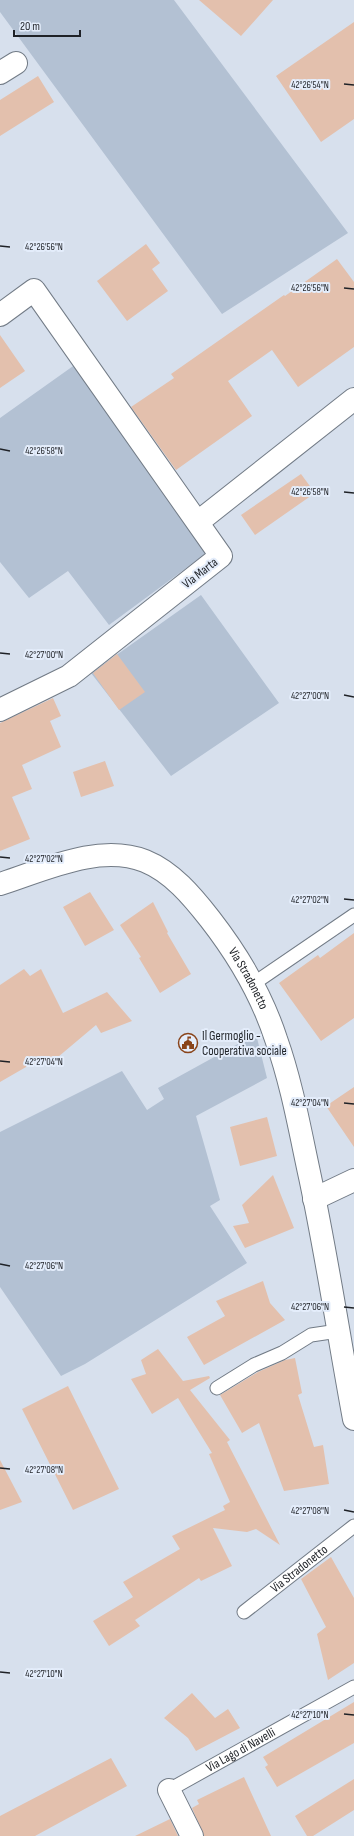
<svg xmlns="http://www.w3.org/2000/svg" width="354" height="1836" viewBox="0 0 354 1836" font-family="'Sofia Sans Condensed',sans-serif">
<rect width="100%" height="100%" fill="#d7e0ed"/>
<!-- green -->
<path fill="#b3c1d3" d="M0,0H174L348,233L222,314L0,12Z
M76,364L208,552L109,625L68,571L29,598L0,562V418Z
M201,595L279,703L171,776L91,673Z
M256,1034L267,1078L196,1116L220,1200L210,1206L247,1263L85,1364L61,1376L0,1287V1132L122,1071L147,1110L164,1099L158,1088Z"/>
<!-- building -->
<path fill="#e3c0ad" d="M199,0H273L241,36Z
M354,22V119L321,142L276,76Z
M38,76L54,102L0,136V100Z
M146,244L160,263L152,269L168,291L127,321L97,281Z
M337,259L354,282V347L298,387L272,350L228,381L252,416L176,470L131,407L174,378L171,374L284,295L285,296Z
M0,335L25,371L0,388Z
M301,474L315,493L255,535L241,515Z
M117,654L145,692L119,710L93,673Z
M53,698L61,716L50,721L61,747L22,765L32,789L12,797L30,839L0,851V723Z
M105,761L114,786L81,797L73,772Z
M90,892L114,930L85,946L63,907Z
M153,902L168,932L167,933L191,974L160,993L139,958L141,957L120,925Z
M354,933V1018L321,1041L279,983L318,955L320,958Z
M24,969L30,976L41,969L63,1013L107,992L132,1021L101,1033L96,1025L58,1057L36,1066L33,1063L0,1082V985Z
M354,1087V1147L326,1106Z
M267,1117L277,1156L240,1166L230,1127Z
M273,1175L294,1228L245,1248L233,1226L249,1223L242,1205Z
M263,1281L270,1303L285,1320L204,1365L187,1337L225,1316L216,1301Z
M158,1349L183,1381L209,1376L210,1378L190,1390L230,1440L227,1442L280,1545L256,1529L247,1532L213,1528L232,1566L201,1581L199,1578L135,1620L140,1626L109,1646L93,1621L133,1597L123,1582L180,1549L172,1536L225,1510L223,1506L230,1502L209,1454L212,1453L178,1398L152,1414L131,1379L146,1374L141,1360Z
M295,1358L302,1393L298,1395L314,1447L323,1445L329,1484L284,1491L259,1423L242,1433L220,1395L258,1372L285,1360Z
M68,1386L119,1489L73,1510L22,1409Z
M0,1460L22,1502L0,1510Z
M331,1557L354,1598V1663L328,1680L317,1634L326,1627L301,1579Z
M192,1693L215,1718L228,1709L240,1728L196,1751L188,1738L164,1718Z
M354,1702V1743L277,1787L265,1767L268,1765L263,1757Z
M111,1758L127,1786L35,1836H0V1816Z
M244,1777L271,1836H204L192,1808L199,1804L197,1800Z
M354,1779V1810L313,1836H307L295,1816Z
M170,1819L178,1836H135Z"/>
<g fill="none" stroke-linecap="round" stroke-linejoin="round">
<defs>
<g id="lane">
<path d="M253,984L354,915"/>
<path d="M217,1388L254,1365L282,1353L311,1335L338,1331"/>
<path id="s1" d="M244,1612L354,1526"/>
<path id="s2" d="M169,1790L354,1687"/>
</g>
<g id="street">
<path d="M0,73L16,63"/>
<path d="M0,315L34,290L221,556L69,676L0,710"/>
<path d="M198,522L354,399"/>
<path id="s3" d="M0,884C44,870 99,843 145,861C172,872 192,896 210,919C238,955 262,996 276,1039C292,1084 300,1131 310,1177C327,1257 339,1338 354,1419"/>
<path d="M314,1199L354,1180"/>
<path d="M169,1790L192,1836"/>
</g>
</defs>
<!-- lane casing -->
<use href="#lane" stroke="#727b86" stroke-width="15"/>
<!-- street casing -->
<use href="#street" stroke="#727b86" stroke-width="24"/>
<!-- lane -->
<use href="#lane" stroke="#fff" stroke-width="13"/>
<!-- street -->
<use href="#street" stroke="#fff" stroke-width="22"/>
</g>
<!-- ticks -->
<path fill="none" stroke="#1f2227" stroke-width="1.5" d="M344,84L354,85M0,246L10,247M344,288L354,289M0,449L10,451M344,492L354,493M0,653L10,654M344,695L354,697M0,857L10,858M344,899L354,900M0,1061L10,1062M344,1103L354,1104M0,1264L10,1266M344,1307L354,1308M0,1468L10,1469M344,1510L354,1512M0,1672L10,1673M344,1714L354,1715"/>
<!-- icons -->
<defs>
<symbol id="civic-ring" viewBox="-11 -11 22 22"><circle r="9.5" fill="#e4edfb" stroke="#89441a" stroke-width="1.5"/><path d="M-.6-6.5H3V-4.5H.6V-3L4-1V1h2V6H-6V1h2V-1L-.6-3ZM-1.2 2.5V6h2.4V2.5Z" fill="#89441a"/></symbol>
</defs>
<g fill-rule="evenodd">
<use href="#civic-ring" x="177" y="1032" width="22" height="22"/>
</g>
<g text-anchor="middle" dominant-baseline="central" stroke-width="4" stroke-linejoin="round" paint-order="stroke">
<!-- street labels -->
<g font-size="13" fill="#1f2227" stroke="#e4edfb">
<text transform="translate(200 573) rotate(-38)">Via Marta</text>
<text stroke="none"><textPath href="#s3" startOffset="309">Via Stradonetto</textPath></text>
<text stroke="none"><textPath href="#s1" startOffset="70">Via Stradonetto</textPath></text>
<text stroke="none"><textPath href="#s2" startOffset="82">Via Lago di Navelli</textPath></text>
</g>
<!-- poi labels -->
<g font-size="13" fill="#1f2227" stroke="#e4edfb" text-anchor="start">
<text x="202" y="1036">Il Germoglio -<tspan x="202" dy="15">Cooperativa sociale</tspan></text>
</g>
</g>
<g font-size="10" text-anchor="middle" fill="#1f2227" stroke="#e4edfb" stroke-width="4" stroke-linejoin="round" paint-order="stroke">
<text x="310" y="88">42°26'54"N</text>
<text x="44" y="250">42°26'56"N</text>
<text x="310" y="291">42°26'56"N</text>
<text x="44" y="454">42°26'58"N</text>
<text x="310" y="495">42°26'58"N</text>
<text x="44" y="658">42°27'00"N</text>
<text x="310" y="699">42°27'00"N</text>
<text x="44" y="862">42°27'02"N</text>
<text x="310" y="903">42°27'02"N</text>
<text x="44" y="1065">42°27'04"N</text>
<text x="310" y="1106">42°27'04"N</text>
<text x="44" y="1269">42°27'06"N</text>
<text x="310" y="1310">42°27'06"N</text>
<text x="44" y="1473">42°27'08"N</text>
<text x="310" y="1514">42°27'08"N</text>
<text x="44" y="1677">42°27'10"N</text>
<text x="310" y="1718">42°27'10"N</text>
</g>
<!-- scale -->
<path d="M14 30v6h66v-6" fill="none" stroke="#1f2227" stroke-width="2"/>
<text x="20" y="30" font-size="12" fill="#1f2227" stroke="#e4edfb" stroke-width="3" paint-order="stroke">20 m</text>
</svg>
